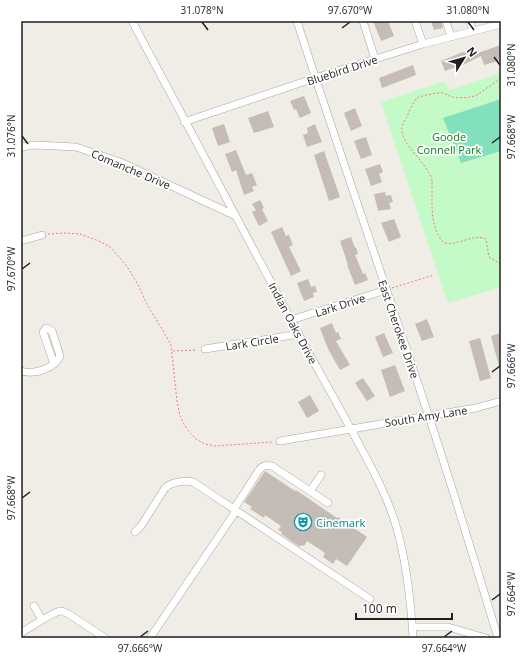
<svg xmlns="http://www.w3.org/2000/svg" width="522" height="659" viewBox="0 0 522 659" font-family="'Open Sans',sans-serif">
<rect width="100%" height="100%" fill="#f0ede6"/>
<!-- park -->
<path fill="#c3fac7" d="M501,73V287L448,303L381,102L445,81L449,90Z"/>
<!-- pitch -->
<path fill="#83e0bc" d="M501,99V151L461,163L443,118Z"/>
<!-- building -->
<path fill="#c5bcb5" d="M373,21H388L394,36L381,41Z
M431,21H441L443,28L434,30Z
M501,45V60L484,65L481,56L465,64L445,71L441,61L473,48L475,54Z
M413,65L416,75L382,88L379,78Z
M304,96L311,113L300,118L296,109L294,110L290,101Z
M355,108L362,126L351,131L344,113Z
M268,111L274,127L254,133L248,118Z
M224,124L230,142L218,146L212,128Z
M315,124L322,142L307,147L303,135L308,133L307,128Z
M366,137L372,155L361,159L354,141Z
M236,150L246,175L252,173L257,185L252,187L254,191L244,195L236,170L232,172L225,154Z
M324,151L340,197L329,201L314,155Z
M380,164L383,172L379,174L382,182L371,186L365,169Z
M385,192L386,196L391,195L393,202L389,203L391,209L378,211L374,194Z
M260,200L264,208L262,209L268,221L259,226L252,212L256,210L252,204Z
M394,219L401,237L389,242L381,223Z
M282,227L286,236L289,235L293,245L289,247L301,271L291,276L271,232Z
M351,237L355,248L356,247L358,254L355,255L363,274L365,273L368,280L355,285L347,265H348L340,241Z
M308,279L311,287L315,286L317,292L313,293L314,297L304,301L297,283Z
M427,319L434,337L422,341L415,324Z
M332,323L336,333L338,332L341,339L336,341L350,365L340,370L328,349L320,328Z
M384,333L393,353L383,357L375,337Z
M501,333V366H499L491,336Z
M480,338L491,378L480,381L469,341Z
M395,365L405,391L390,397L381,370Z
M363,378L375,396L367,401L355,383Z
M310,395L319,411L307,418L298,402Z
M265,471L295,491L296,490L337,518L338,517L367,537L347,566L336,559L333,564L323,557L325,553L307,541L304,546L301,545L300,547L281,534L282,532L278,530L281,526L265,515L264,518L250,509L252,507L244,502Z"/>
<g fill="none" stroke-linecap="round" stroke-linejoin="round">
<defs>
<path id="minor" d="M132,21C184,120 237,219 290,318C313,362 338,404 361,448C375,474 389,500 397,529C407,565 411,602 413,638
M297,21C339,152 385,283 428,414C453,488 475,563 498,638
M363,21L375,59
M415,21L423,44
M446,21L451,37
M470,21L473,31
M184,122L315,78L423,44L501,24
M21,147L35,145L76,147L120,162L236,216
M21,241L42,235
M291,320L386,290
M205,349L299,334
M21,371C34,375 54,369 60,356L52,331L46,328L43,332L54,364
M280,441L476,408L501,401
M310,491L321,475
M234,509L259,470C263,465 266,465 272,466L328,503
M135,532L141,526L165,488C171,482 185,480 193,482L370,599
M34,606L42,620
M412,627H448L486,638
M21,633C28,629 54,611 61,611C63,611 65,613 67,613L105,638
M150,638L236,511"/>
</defs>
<!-- minor casing -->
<use href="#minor" stroke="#a6a6a6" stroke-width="8"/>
<!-- path -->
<path stroke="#fb7b6b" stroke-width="1" stroke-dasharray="2 2" stroke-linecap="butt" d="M501,79C491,83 480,96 470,97C465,98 457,98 452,97C449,96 446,94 443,93C439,92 420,96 417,98C413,103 409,111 407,117C405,120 402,124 402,128C400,144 427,162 432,180C432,183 432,188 432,192C432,207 431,222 439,236C440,239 442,241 445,243C455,247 474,233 486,239L489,257L499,263H501
M48,234L64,233L80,234L99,241L110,247L126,265L136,281L148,306L166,336L171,345L177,401L180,416L184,424L189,432L196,439L205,444L215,446L272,442
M392,288L434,275
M173,351L197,350"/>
<!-- minor -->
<use href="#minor" stroke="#fff" stroke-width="7"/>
</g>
<!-- ticks -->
<path fill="none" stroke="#1f1f1f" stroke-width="1.5" d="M202,22L208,30M468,22L474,30M342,28L350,22M494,57L500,65M22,136L28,144M492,143L500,137M22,269L30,263M492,372L500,366M22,498L30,492M492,600L500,594M140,637L148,631M444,637L452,631"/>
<!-- icons -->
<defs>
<symbol id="theatre-ring" viewBox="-11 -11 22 22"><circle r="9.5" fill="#fff" stroke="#0f9aa8" stroke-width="1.5"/><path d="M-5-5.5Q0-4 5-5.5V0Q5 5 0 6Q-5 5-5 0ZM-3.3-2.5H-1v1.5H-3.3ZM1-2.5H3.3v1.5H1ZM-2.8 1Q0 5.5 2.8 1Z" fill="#0f9aa8"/></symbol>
</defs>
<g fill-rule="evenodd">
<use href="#theatre-ring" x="293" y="512" width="20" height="20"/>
</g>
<g text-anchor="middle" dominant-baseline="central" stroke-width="3.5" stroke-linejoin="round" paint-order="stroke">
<!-- street labels -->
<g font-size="11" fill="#1f1f1f" stroke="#fff">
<text transform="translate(342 70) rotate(-18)">Bluebird Drive</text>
<text transform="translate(131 169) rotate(23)">Comanche Drive</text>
<text transform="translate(340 305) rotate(-18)">Lark Drive</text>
<text transform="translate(293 323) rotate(62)">Indian Oaks Drive</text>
<text transform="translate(399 329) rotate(71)">East Cherokee Drive</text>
<text transform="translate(252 342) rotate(-9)">Lark Circle</text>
<text transform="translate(426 416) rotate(-9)">South Amy Lane</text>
</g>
<!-- park labels -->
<g font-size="11" fill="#0a8015" stroke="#fff">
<text x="449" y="136">Goode<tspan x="449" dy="13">Connell Park</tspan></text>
</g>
<!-- culture labels -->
<g font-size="11" fill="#0d838f" stroke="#fff" text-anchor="start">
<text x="316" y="522">Cinemark</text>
</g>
</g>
<!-- border -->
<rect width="522" height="659" fill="none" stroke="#ffffff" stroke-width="44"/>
<!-- north arrow -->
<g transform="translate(464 58) rotate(53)" stroke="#ffffff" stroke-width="3" paint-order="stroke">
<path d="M0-3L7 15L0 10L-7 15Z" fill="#1f1f1f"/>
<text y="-6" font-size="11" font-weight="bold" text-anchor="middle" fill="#1f1f1f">N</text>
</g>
<!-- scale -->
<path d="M356 613v6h96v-6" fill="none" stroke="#1f1f1f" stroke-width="2"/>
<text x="362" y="613" font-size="12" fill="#1f1f1f" stroke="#ffffff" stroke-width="3" paint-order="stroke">100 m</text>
<rect x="22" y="22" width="478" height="615" fill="none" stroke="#1f1f1f" stroke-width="1.5"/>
<g font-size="10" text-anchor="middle" fill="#1f1f1f">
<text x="202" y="14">31.078°N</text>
<text x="350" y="14">97.670°W</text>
<text x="468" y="14">31.080°N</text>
<text transform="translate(511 65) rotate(-90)" y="4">31.080°N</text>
<text transform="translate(11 136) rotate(-90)" y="4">31.076°N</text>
<text transform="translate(511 137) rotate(-90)" y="4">97.668°W</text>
<text transform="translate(11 269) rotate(-90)" y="4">97.670°W</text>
<text transform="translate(511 366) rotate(-90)" y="4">97.666°W</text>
<text transform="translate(11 498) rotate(-90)" y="4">97.668°W</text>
<text transform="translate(511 594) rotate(-90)" y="4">97.664°W</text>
<text x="140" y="652">97.666°W</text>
<text x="444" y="652">97.664°W</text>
</g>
</svg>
